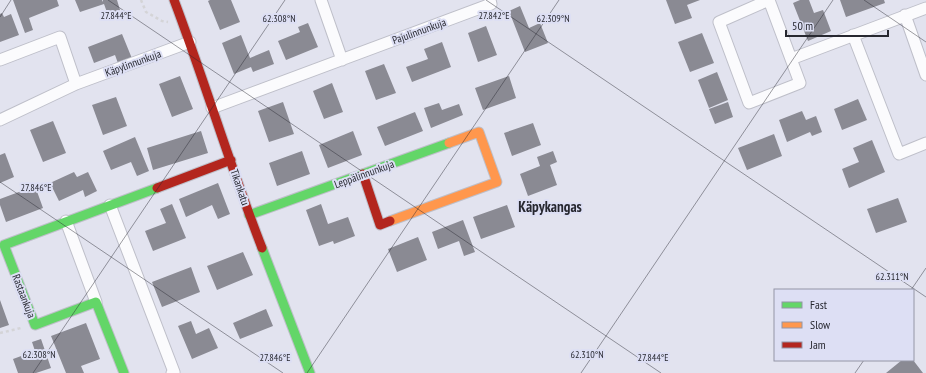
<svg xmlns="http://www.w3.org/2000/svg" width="926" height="373" viewBox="0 0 926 373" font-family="'PT Sans Narrow',sans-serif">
<rect width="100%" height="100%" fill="#e2e3ef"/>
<!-- building -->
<path fill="#8a8a93" d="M13,0H57L59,6L29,18L33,30L25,33Z
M75,0H102L103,2V0H117L120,10L108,15L104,4L80,12Z
M210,0H231L240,22L220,30L208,1Z
M666,0H700L687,5L692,18L675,24Z
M800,0H809L814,13L823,10L831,31L808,41L793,3Z
M840,0H884L885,3L846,17Z
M520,6L529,28L540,23L548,43L525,52L509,11Z
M2,13L4,17L11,14L19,35L0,42V14Z
M308,23L318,47L286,60L278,41L300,32L298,27Z
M486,26L497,55L478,62L468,33Z
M702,33L714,63L690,72L678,42Z
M122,34L133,61L119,66L115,55L94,63L88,47Z
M241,35L250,58L269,50L274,64L253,72L251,67L234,74L222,43Z
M442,42L451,67L412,82L406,67L428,59L424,49Z
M384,64L396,93L376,100L365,71Z
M717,72L728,100L709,108L698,80Z
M180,76L193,109L172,117L159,84Z
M509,76L516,98L483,110L475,88Z
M332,83L343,112L324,119L313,91Z
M116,97L127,126L103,135L92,105Z
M858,99L867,120L842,130L834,109Z
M283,102L294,134L269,142L258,111Z
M728,102L733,117L715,124L709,109Z
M439,103L442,110L459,104L463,115L431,128L424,108Z
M802,111L806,120L816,116L822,132L812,136L810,132L787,142L779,120Z
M415,112L423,131L385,146L377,127Z
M53,121L66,153L43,162L30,130Z
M533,123L541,145L512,156L504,133Z
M201,131L208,153L153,170L147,148Z
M353,131L362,155L328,168L319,145Z
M774,134L782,156L747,170L738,148Z
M135,137L149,171L137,176L131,162L111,170L103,151Z
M872,140L885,172L849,188L842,169L859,162L853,148Z
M302,151L310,174L277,186L269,163Z
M553,151L557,162L550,165L557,185L528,196L520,174L540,166L537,157Z
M5,153L14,177L0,183V155Z
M74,172L77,177L88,172L97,191L85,197L83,190L59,201L50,183Z
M218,183L230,214L218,219L212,205L186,217L179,199Z
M35,186L43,208L6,222L0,205V199Z
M898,198L907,222L876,233L867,209Z
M172,204L186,238L153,251L145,231L166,223L160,209Z
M321,204L328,224L348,217L355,236L334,244L333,241L319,246L306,210Z
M507,205L515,227L481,239L473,217Z
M463,220L475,252L464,256L459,241L438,249L432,232Z
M418,237L427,260L397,272L388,249Z
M243,252L253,275L217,290L207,266Z
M191,267L200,292L162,307L152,282Z
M0,300L9,325L0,328Z
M266,309L273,326L240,339L233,323Z
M191,321L196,334L209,328L218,348L192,359L178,326Z
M86,323L100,359L81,366L84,373H66L51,336Z
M41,339L51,368L36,373H18L13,359L35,351L32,342Z
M902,360H913L923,373H886Z"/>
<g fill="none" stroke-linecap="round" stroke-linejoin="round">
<defs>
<path id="street" d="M321,0L342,60
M769,0L800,83L749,103L719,22Z
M905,15L926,75
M853,35L899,154L926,143
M791,59L926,8
M0,60L60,37L76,84
M212,108L491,4L490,0
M0,120L76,84L190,42
M110,205L174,372L172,373
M66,221L96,302"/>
<path id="fast" d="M249,215L449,143
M262,248L310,373
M124,373L96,302L35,325L4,245L157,188"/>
<path id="slow" d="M390,221L497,182L479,132L449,143"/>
<path id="jam" d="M174,0C205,82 230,166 262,248
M363,174L380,225L390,221
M157,188L231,160"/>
</defs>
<!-- street casing -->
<use href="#street" stroke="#bebfc9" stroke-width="13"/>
<!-- fast casing -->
<use href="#fast" stroke="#bebfc9" stroke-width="11"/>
<!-- slow casing -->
<use href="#slow" stroke="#bebfc9" stroke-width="11"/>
<!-- jam casing -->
<use href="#jam" stroke="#bebfc9" stroke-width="11"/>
<!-- path -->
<path stroke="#d4d4d7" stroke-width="2.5" stroke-dasharray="3 3" stroke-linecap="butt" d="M141,0L146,12L162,21L168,22
M0,333L21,328"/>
<!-- street -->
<use href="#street" stroke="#fbfbfd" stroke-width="11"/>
<!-- fast -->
<use href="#fast" stroke="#63d668" stroke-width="9"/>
<!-- slow -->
<use href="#slow" stroke="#ff974d" stroke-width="9"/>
<!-- jam -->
<use href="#jam" stroke="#b3261e" stroke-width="9"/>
</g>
<!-- ticks -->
<path fill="none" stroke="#272830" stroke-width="1" stroke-opacity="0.45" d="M108,0L661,373M486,0L926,297M864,0L926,42M0,17L11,0M0,182L283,373M911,290L926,268M33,373L285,0M307,373L559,0M581,373L833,0M855,373L864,360"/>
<g text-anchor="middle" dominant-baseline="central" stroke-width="4" stroke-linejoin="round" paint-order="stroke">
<!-- street labels -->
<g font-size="11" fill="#272830" stroke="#dddff4">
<text transform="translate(419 31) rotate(-20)">Pajulinnunkuja</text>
<text transform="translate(133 63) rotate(-20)">Käpylinnunkuja</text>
<text transform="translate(364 174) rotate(-20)">Leppälinnunkuja</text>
<text transform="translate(240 187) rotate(71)">Tikankatu</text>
<text transform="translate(24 296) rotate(69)">Rastaankuja</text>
</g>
<!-- district labels -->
<g font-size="15" font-weight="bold" fill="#272830" stroke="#dddff4">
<text x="550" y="206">Käpykangas</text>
</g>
</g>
<g font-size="10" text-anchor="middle" fill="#272830" stroke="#dddff4" stroke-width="4" stroke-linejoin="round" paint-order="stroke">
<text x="116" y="19">27.844°E</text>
<text x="494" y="19">27.842°E</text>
<text x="279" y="22">62.308°N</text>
<text x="553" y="22">62.309°N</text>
<text x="36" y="191">27.846°E</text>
<text x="892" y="280">62.311°N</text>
<text x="39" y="358">62.308°N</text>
<text x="587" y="358">62.310°N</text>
<text x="275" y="361">27.846°E</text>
<text x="653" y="361">27.844°E</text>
</g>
<!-- legend -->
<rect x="774" y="289" width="140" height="72" fill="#dddff4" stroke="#9496a6"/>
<rect x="782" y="302" width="20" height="6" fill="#63d668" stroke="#9496a6"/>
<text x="810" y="309" font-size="12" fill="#272830">Fast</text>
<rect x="782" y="322" width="20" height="6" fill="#ff974d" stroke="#9496a6"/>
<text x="810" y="329" font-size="12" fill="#272830">Slow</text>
<rect x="782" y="342" width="20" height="6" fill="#b3261e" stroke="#9496a6"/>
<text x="810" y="349" font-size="12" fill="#272830">Jam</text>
<!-- scale -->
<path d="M786 30v6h102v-6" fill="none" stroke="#272830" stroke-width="2"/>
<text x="792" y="30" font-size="12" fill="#272830" stroke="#dddff4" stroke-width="3" paint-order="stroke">50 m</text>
</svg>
